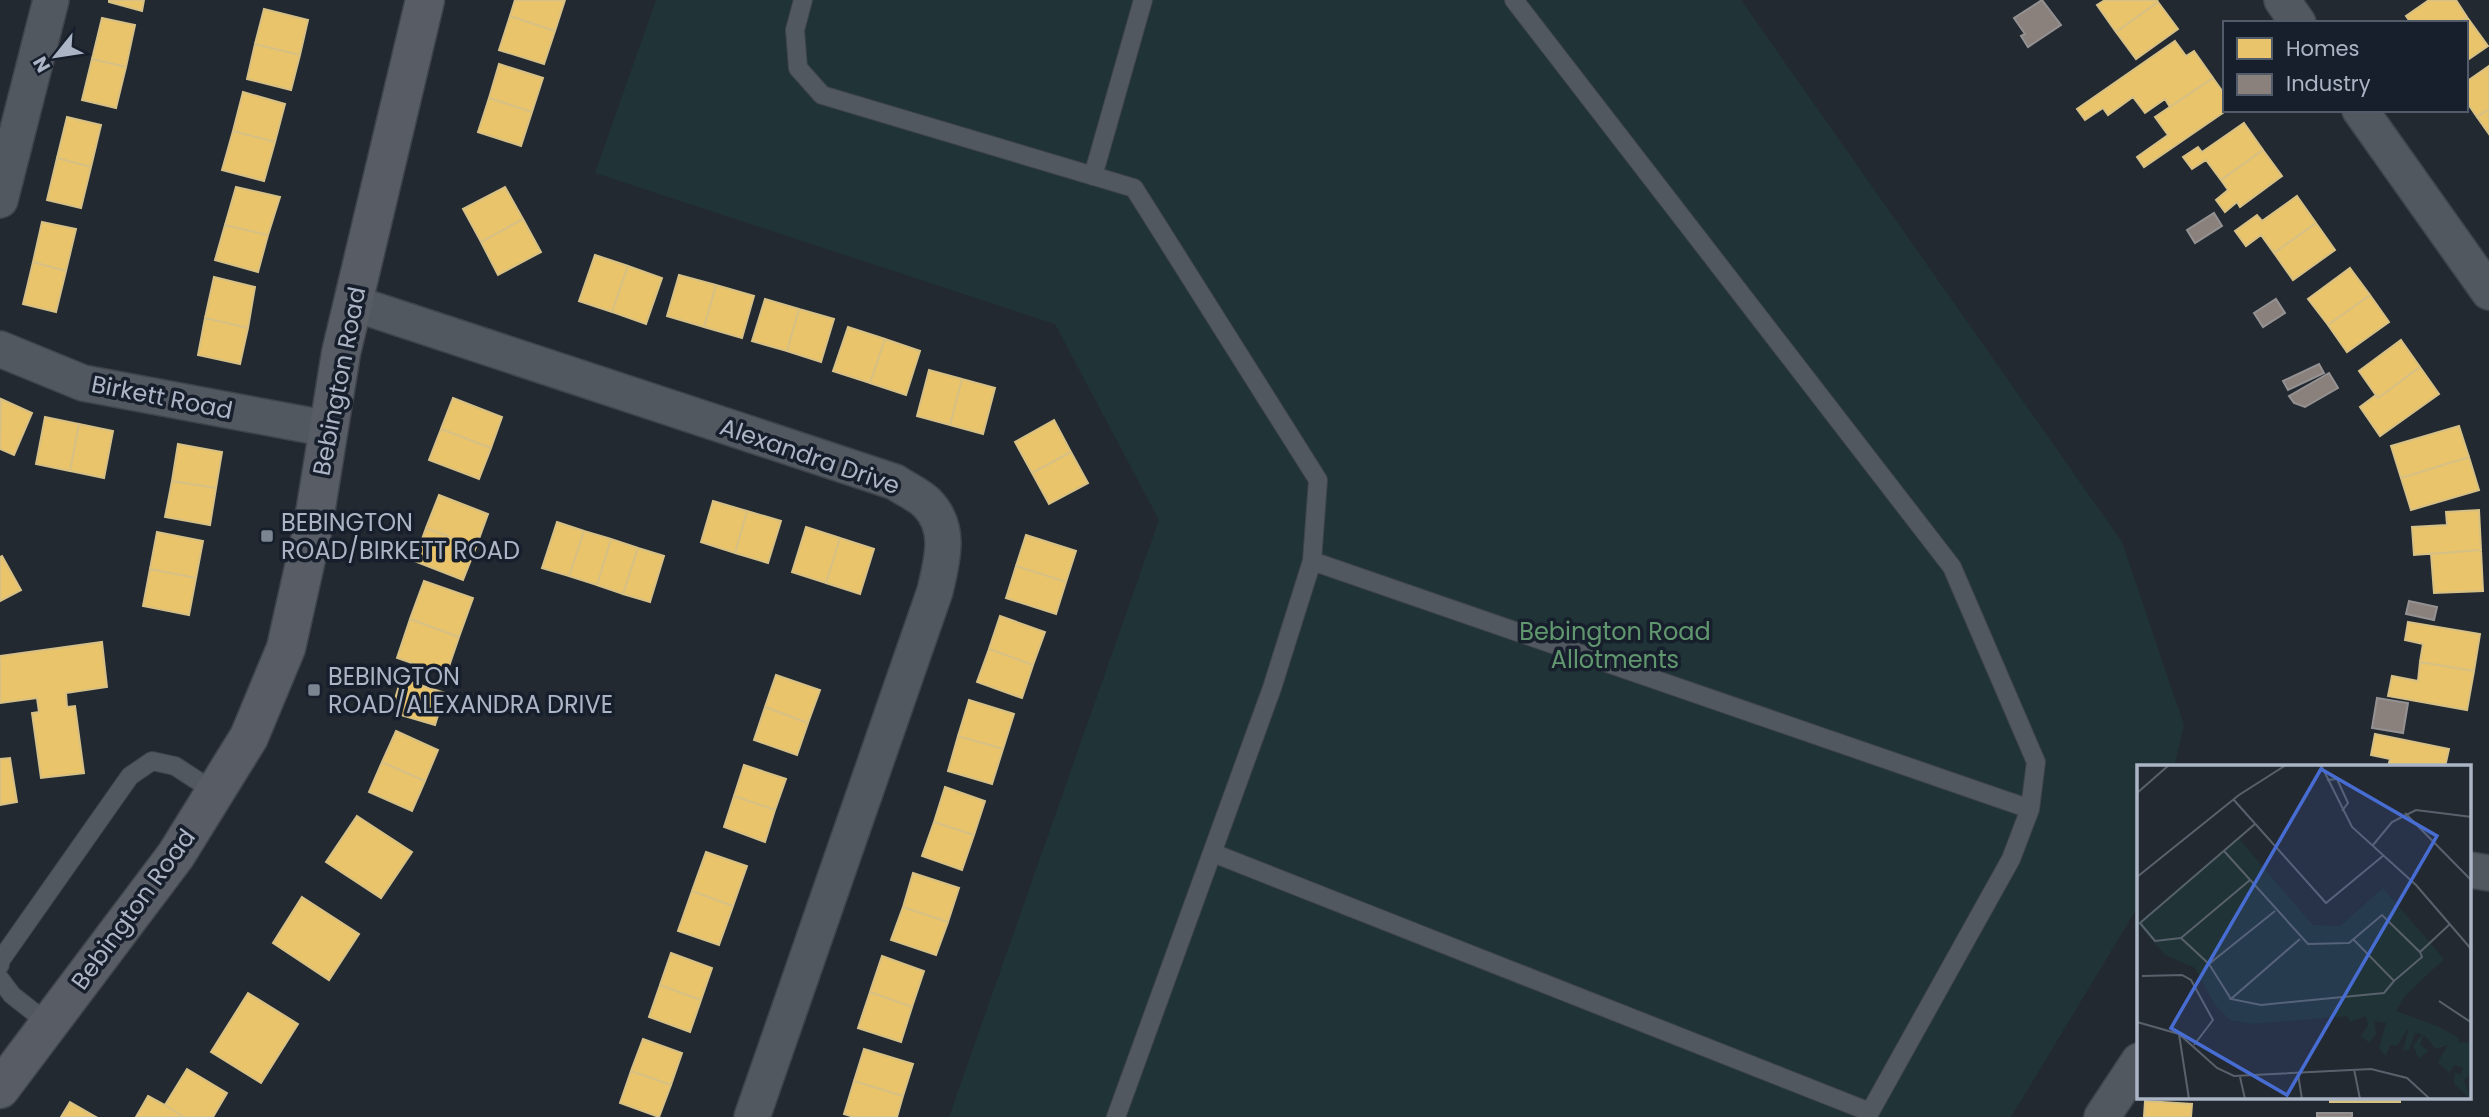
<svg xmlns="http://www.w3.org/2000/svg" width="2489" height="1117" viewBox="0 0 2489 1117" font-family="Poppins,sans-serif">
<rect width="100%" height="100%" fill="#232931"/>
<!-- green -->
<path fill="#203337" d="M656,0H1741L2122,542L2184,725L2174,767H2139V905L2011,1117H949L1159,520L1055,324L595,173Z"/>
<!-- homes -->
<path fill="#e9c46a" stroke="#d6c085" stroke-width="2" d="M109,0H144L142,11L109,2Z
M515,0H565L555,31L510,16Z
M2105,0H2157L2158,2L2116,32L2097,5Z
M2429,0H2456L2467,17L2458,23H2411L2406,16Z
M2158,2L2178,29L2136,59L2116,32Z
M264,9L308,20L300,55L255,44Z
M510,16L555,31L544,64L499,50Z
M2467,17L2488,46L2466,61V23H2458Z
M102,18L135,25L126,67L92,59Z
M2175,41L2186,56L2194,51L2213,78L2170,107L2165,99L2145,113L2133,97L2108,115L2103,108L2085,120L2077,109Z
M255,44L300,55L291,90L247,79Z
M92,59L126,67L116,108L82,100Z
M499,64L543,78L532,112L489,98Z
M2489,66V109L2477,117L2466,101V82Z
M2213,78L2225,95V110H2227L2144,167L2137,157L2168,135L2155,117Z
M243,92L285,104L275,142L233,131Z
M489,98L532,112L521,146L478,132Z
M2489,109V134L2477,117Z
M67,117L101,125L91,167L57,158Z
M2244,123L2263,150L2221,180L2206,160L2192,169L2183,157L2198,147L2202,152Z
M233,131L275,142L264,181L222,170Z
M2263,150L2282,176L2240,207L2237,202L2225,212L2216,200L2228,190L2221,180Z
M57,158L91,167L81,208L47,200Z
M236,187L280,197L268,235L225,225Z
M505,187L523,219L481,242L463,209Z
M2297,196L2316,223L2274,253L2261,235L2246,246L2235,231L2257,215L2262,221Z
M523,219L541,252L498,275L481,242Z
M42,222L76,229L66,271L33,262Z
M2316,223L2335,250L2293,280L2274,253Z
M225,225L268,235L258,272L215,260Z
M595,255L628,266L612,312L579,301Z
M33,262L66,271L56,312L23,304Z
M628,266L662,278L646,324L612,312Z
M2350,268L2370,295L2328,325L2308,299Z
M679,275L716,285L704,327L667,316Z
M214,277L255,287L248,328L205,318Z
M716,285L754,296L742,338L704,327Z
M2370,295L2389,322L2347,352L2328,325Z
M765,299L799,309L787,351L752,341Z
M799,309L834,319L821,362L787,351Z
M205,318L248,328L240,364L198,355Z
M848,327L885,339L870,383L833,371Z
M885,339L920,351L906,395L870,383Z
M2401,340L2420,367L2378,398L2359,371Z
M2420,367L2439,394L2380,436L2360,407L2376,395L2378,398Z
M929,370L962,379L950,425L917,416Z
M962,379L995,388L983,434L950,425Z
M453,398L502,417L491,448L441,429Z
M1,399L32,413L14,455L0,449Z
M45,417L79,424L70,471L36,464Z
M1054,420L1071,452L1032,473L1015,442Z
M79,424L113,431L104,478L70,471Z
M2459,426L2469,457L2401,478L2391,446Z
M441,429L491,448L479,479L429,460Z
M178,444L222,452L216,488L172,481Z
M1071,452L1088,483L1049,504L1032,473Z
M2469,457L2479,490L2411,510L2401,478Z
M172,481L216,488L210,525L165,517Z
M439,495L488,514L476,547L426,528Z
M713,501L747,511L735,553L701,542Z
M2479,510L2481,550L2414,555L2412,527L2447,525L2446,512Z
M747,511L781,521L768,563L735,553Z
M557,522L584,531L569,576L542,568Z
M806,527L840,538L826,583L792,572Z
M426,528L476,547L463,580L414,561Z
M584,531L611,539L597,585L569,576Z
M157,532L203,541L196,578L150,569Z
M1026,535L1076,551L1066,582L1016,566Z
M840,538L874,549L860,594L826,583Z
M611,539L638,548L623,594L597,585Z
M638,548L664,556L650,602L623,594Z
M2481,550L2483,591L2434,593L2431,554Z
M2,556L21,590L0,601V557Z
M1016,566L1066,582L1056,614L1006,598Z
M150,569L196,578L189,615L143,606Z
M424,581L473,598L459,637L410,619Z
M1000,616L1045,632L1033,665L989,649Z
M410,619L459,637L446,675L397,658Z
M2408,622L2480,634L2474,671L2420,662L2423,644L2405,640Z
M102,642L107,687L66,693L67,707L75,706L84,773L41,778L32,713L39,712L37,698L0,703V656Z
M989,649L1033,665L1022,698L977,682Z
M2420,662L2474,671L2467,710L2388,696L2392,676L2418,681Z
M776,675L820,690L808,723L765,707Z
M401,679L445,693L435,725L391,712Z
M969,700L1014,714L1003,749L958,736Z
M765,707L808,723L797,755L754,740Z
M396,731L438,750L425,781L382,762Z
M2375,734L2449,749L2445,767H2388L2390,759L2371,755Z
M958,736L1003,749L992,784L948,771Z
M10,758L17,802L0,805V759Z
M382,762L425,781L412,811L369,792Z
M744,765L786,779L775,810L734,796Z
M945,787L985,801L974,835L934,822Z
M734,796L775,810L765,842L724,827Z
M357,816L412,852L381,898L326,862Z
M934,822L974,835L962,870L922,856Z
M706,852L747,866L733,906L692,891Z
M913,873L959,888L948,922L903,907Z
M692,891L733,906L719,945L678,931Z
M302,897L359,934L329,980L273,943Z
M903,907L948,922L936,955L891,940Z
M671,953L712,968L701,1000L660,985Z
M882,956L924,971L912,1007L870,992Z
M660,985L701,1000L690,1032L649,1017Z
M870,992L912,1007L901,1042L858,1028Z
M248,993L298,1024L261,1083L211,1052Z
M643,1039L682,1053L671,1085L631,1071Z
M864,1049L913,1064L903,1096L854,1081Z
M187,1069L227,1093L213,1117H184L165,1105Z
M631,1071L671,1085L659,1117L620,1103Z
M854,1081L903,1096L897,1117H854L844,1114Z
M148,1096L165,1105L184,1117H136Z
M2330,1098H2400V1102H2330Z
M2145,1101L2192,1104L2191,1117H2144Z
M70,1102L96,1117H61Z"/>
<!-- industry -->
<path fill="#8a817c" stroke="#949192" stroke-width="2" d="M2042,0L2061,25L2028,47L2021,36L2025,34L2014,18Z
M2214,213L2222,226L2195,243L2187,230Z
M2276,299L2285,313L2263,327L2254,313Z
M2319,364L2324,373L2288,390L2283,381Z
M2329,373L2338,388L2305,407L2294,403L2289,396Z
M2409,601L2437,607L2434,620L2406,614Z
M2377,698L2408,703L2403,733L2372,728Z
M2317,1113H2352V1117H2317Z"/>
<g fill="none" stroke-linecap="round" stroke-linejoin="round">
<defs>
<path id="service" d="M803,0L795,30L798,68L822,95L1134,188L1318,480L1312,561L1272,688L1116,1117
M1093,176L1143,0
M1312,561L2030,809L2036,762L1952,567L1514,0
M1213,853L1870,1112L2011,859L2030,809
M0,965V961L130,776L152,761L175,766L215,792
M0,979L12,995L49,1024"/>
<path id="minor" d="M2282,0L2298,23
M2360,110L2489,292
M0,200L51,0
M353,303L895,482C905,489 919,495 927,503C952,529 942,560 935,591L752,1117
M0,349L83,383L329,429
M2470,870L2489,873
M2102,1117L2139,1061"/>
<path id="secondary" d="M0,1089L176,855L249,737L286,648L312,532L341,353L425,0"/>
</defs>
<!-- service casing -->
<use href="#service" stroke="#3f444b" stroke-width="20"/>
<!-- minor casing -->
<use href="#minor" stroke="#3f444b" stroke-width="38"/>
<!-- secondary casing -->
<use href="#secondary" stroke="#3f444b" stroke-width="41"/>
<!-- service -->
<use href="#service" stroke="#525860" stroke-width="18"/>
<!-- minor -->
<use href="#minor" stroke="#525860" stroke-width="35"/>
<!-- secondary -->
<use href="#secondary" stroke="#575c65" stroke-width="38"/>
</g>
<!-- markers -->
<g fill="#7b8491" stroke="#171f2c" stroke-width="2.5">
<rect x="260" y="529" width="14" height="14" rx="3.5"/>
<rect x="307" y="683" width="14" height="14" rx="3.5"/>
</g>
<g text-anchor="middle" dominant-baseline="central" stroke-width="7" stroke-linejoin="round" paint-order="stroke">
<!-- street labels -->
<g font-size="24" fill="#abb5c5" stroke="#171f2c">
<text transform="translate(339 381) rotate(-79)">Bebington Road</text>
<text transform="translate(162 397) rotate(11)">Birkett Road</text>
<text transform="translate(810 456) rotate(19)">Alexandra Drive</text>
<text transform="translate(133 909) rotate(-54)">Bebington Road</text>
</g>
<!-- poi labels -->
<g font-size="24" fill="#abb5c5" stroke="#171f2c" text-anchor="start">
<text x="281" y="522">BEBINGTON<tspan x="281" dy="28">ROAD/BIRKETT ROAD</tspan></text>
<text x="328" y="676">BEBINGTON<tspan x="328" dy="28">ROAD/ALEXANDRA DRIVE</tspan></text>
</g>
<!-- park labels -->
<g font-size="24" fill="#61976e" stroke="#171f2c">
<text x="1615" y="631">Bebington Road<tspan x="1615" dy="28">Allotments</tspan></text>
</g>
</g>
<!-- overview -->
<g transform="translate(2137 765)">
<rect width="334" height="334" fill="#232931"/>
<path d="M115,61L103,75L176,160L203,161L246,123L307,194L267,232L259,246L300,261L322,273L321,277L334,278V308L327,316L334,334L317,319L318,308L324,309L326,303L317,300L312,308L301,297L311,280L299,284L287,270L283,279L291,286L282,294L276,281L285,269L278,268L272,285L266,286L272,262L260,281L253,280L249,291L242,283L249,258L237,256L239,269L232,278L224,271L231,260L229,251L213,257L210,251L116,259L93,255L78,240L58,203L28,190L0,158Z" fill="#203337"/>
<path fill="none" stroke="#59616c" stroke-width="2" d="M184,0L215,62L279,120L335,185M190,15L200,14L211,38L205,46M0,28L32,0M96,34L189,138L247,90M268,48L335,116M236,80L255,57L279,45L335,52M87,86L171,179L212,178L245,150L283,187L313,159M0,112L102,30L149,0M44,173L18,176L3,158L118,59M163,174L94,234L124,240L247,228L257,216M216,174L257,216L285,192L283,187M72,199L44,173L113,115M5,211L45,210L54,215L76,255L57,280M94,234L72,199L138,146M302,236L335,258M0,257L42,269L80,303L97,311L234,304L270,313L293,334M42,269L52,334M217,304L223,334M161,309L165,334M103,312L108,334"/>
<path fill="#486dd2" fill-opacity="0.15" stroke="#486dd2" stroke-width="3.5" d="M184,4L300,71L150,330L34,263Z"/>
<rect width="334" height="334" fill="none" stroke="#abb5c5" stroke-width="3.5"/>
</g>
<!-- legend -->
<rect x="2223" y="21" width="245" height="91" fill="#171f2c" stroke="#525b69" stroke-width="2"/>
<rect x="2237" y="38" width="35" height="21" fill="#e9c46a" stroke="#525b69" stroke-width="2"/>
<text x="2286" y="56" font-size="21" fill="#abb5c5">Homes</text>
<rect x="2237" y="74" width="35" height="21" fill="#8a817c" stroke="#525b69" stroke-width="2"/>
<text x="2286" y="91" font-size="21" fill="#abb5c5">Industry</text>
<!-- north arrow -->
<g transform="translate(56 56) rotate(240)" stroke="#171f2c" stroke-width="5" paint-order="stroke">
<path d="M0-5L12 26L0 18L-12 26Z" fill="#abb5c5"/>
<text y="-10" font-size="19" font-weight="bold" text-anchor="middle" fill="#abb5c5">N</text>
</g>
</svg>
